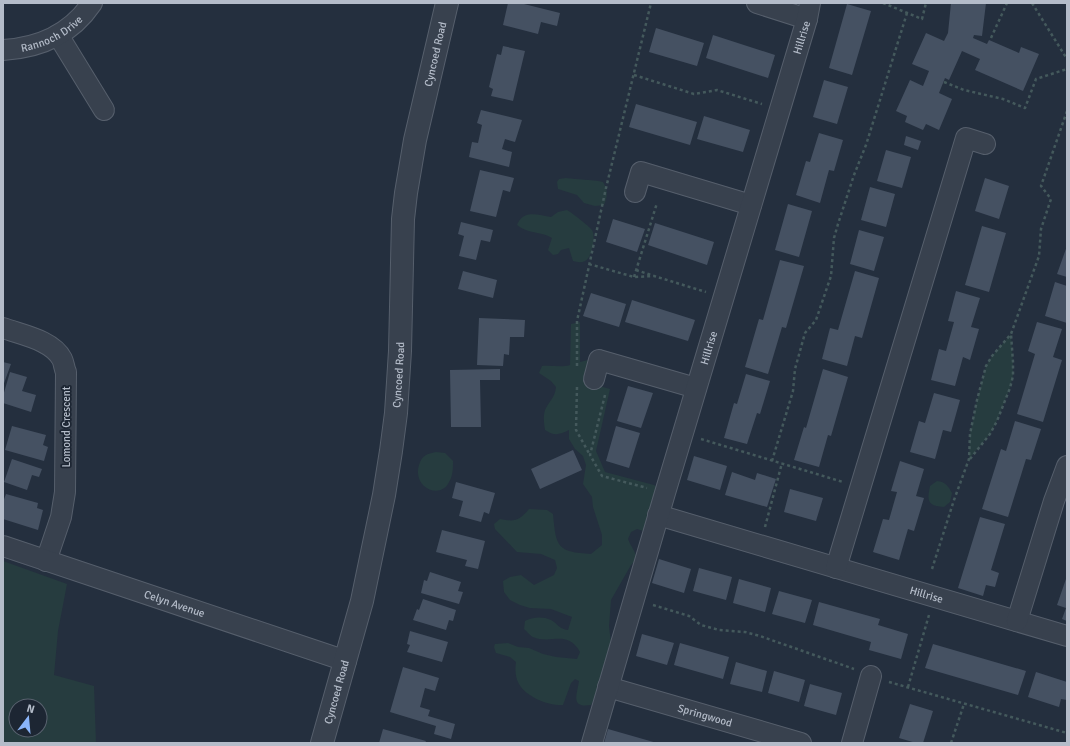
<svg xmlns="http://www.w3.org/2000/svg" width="1070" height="746" viewBox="0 0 1070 746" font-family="Signika,sans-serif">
<rect width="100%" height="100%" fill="#242f3e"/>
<!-- green -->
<path fill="#263c3f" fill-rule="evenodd" d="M566,178C578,180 591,179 603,182C608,191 608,195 604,205L595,206L584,203L577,195L558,189L557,182L559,179Z
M567,210C572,213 589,226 592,230C596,236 592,258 585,261C581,263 577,262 573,261L569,248L561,250L558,254L553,255L548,250L552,238C541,231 527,234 517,225C523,209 538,215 551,217L558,212Z
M580,322V362L588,360L595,366L592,384L610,389L596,451L605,472L654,485L665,493L653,534L637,529L631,532L628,539C631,547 635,550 637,559L631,565L611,600L609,626L611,643L601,687L591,705C570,708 577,695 579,681L575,679L571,683L563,705C549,706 526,697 519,684C515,677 515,669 516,662L510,657L496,653L494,647L495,644L508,643L518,647L529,648L543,654L556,657L577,659L580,652C567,629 551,645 533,637C530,636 527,631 524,629L525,621C532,617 543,616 551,620C558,624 559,629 568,630L572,617L551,609L530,608L520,605L510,600L504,592L503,581L510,577L521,575L534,585L554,575L557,568L555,560L541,554L517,552L495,529L494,524L500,519C515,522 519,521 529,509L547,510L553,514C556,547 557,552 591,554L602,545V535L593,507L592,497L583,484L586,465L583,456L575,449L569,439V430C559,435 554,436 545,430C544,423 543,417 545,410C549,401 555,398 556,387L551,381L539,373L542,366C552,365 561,368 570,365L571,324Z
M1011,334L1013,362V376L1010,388L997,421L990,434L969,459L970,434L977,400L986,366L992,356Z
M436,452L445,453L453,461C453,468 453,476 449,482C441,500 412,488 419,465C422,455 427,454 436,452Z
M937,481C946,482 948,486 952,493L950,502L944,507C927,506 927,501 930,486Z
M3,561L67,584L58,631L54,675L94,686L96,743H3ZM16,706H40V730H16Z"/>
<!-- building -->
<path fill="#455162" d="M508,3H520L560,13L557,26L541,22L538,34L503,25Z
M951,3H986L982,36L974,35L973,38L987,44L989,40L1019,53L1021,47L1039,54L1023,91L975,70L980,59L962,51L949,80L945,78L939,93L952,99L939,130L926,124L923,130L905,122L907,116L896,111L910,80L923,86L929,71L912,64L926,33L944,41L948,33Z
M847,4L871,11L852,75L829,68Z
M656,28L704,43L697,66L649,52Z
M713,35L775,55L768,78L706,58Z
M503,46L525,51L513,101L491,96L493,89L489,87L497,54L501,55Z
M824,80L848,87L837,124L813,117Z
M636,104L697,122L690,145L629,127Z
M481,110L522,120L515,142L505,139L502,149L512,152L509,167L469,157L472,142L478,143L482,125L477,123Z
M704,116L750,130L743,152L697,139Z
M819,133L843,140L834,171L829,170L820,203L796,195L806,161L810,162Z
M906,136L921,141L918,150L904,145Z
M886,150L911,157L902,188L877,181Z
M480,170L514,178L510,192L503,190L496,217L470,211Z
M985,178L1009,186L999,219L975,211Z
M870,187L895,194L886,227L861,220Z
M788,204L812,211L799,257L775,250Z
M613,219L645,229L637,252L606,242Z
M461,222L493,230L490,242L481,240L476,260L459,256L464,236L458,234Z
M655,223L714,242L707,265L648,245Z
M982,226L1006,233L989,292L965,285Z
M859,230L884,237L874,271L850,264Z
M1067,246V277L1057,274Z
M780,260L804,266L786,328L782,327L768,374L745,367L759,319L763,320Z
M463,271L497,280L493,298L458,289Z
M855,271L879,278L862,338L855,336L847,366L822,359L830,328L838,330Z
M1055,282L1067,286V323L1045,316Z
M956,291L980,298L971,327L979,329L970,360L963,357L955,386L931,380L939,349L946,351L954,322L948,321Z
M591,293L626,304L619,327L583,316Z
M632,300L695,320L688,341L625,322Z
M479,318L525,320L524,337H510L509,355L504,354L503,366L477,365Z
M1037,322L1062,329L1053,357L1062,360L1043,422L1017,414L1035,354L1028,351Z
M3,362L11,364L3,386Z
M500,369V380H480L481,427H451L450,370Z
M823,369L848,377L831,436L828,435L819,467L794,460L804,427L806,428Z
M10,372L27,377L22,391L36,395L31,412L3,403V396Z
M746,374L770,381L760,414L757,413L747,444L724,438L734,403L737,404Z
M628,386L653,393L641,428L617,421Z
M934,393L960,400L951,432L943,430L935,459L910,452L919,421L925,423Z
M1015,421L1041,429L1031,460L1026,459L1008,517L982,509L1001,449L1006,451Z
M12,426L46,435L43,445L48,447L44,461L5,450Z
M616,426L640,433L629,468L606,461Z
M573,450L582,470L540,489L531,469Z
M694,456L727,466L720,490L687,480Z
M12,459L42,469L39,477L32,475L27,490L4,482Z
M900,461L924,469L916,496L924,498L914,531L908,529L899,560L873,552L883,519L889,520L897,492L891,491Z
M732,472L755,480L757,473L776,479L767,507L725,495Z
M456,482L495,493L489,514L484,512L481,522L459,516L463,501L452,498Z
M790,489L823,498L816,521L784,512Z
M6,494L38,503L37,508L43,510L38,530L3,519V502Z
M980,517L1005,524L991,570L999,573L995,587L986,585L983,596L958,588Z
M442,530L485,541L478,569L465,566L467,560L436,552Z
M659,559L691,569L684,593L652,583Z
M699,568L732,577L726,600L693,591Z
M430,572L461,582L458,591L463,592L459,604L421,593L424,580L427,581Z
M1067,576V621L1062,619L1066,608L1057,605Z
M739,579L771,588L765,612L733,603Z
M779,591L812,600L805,623L772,614Z
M423,599L456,610L453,621L449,620L446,630L413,620L417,609L419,610Z
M819,602L880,619L878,625L908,634L901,659L869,650L871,642L813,625Z
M410,631L448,642L442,662L407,652L410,645L407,644Z
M642,634L674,643L667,665L636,656Z
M680,643L729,657L723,679L674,665Z
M933,644L1026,671L1018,695L925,668Z
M736,662L767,671L762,692L730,684Z
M403,667L439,678L435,691L425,688L420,707L430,710L428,716L455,724L451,739L434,734L436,726L390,712Z
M774,671L805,680L799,702L768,693Z
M1036,672L1067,682V700L1061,699L1059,707L1028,697Z
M810,684L842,693L836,715L804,706Z
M910,704L933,711L923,743H916L899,738Z
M383,729L426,741L425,743H379Z
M608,729L657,743H604Z"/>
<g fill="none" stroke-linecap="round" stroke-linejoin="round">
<defs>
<g id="minor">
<path d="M757,3L807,19"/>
<path d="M58,35L104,110"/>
<path id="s1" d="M3,50C39,48 71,34 92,3"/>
<path d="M635,192L641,172L751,205"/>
<path d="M3,328C22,335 52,340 62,359C64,363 64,368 66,372L65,492L61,517L46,561"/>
<path d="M594,379L599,360L696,388"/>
<path id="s2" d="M658,515L1067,636"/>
<path id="s3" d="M3,546L346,661"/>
<path d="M836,568L966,138L985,144"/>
<path d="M1017,621L1054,501L1067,466"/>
<path id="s4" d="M608,687L801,743"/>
<path id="s5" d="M592,743L665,493L807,19L810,3"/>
<path d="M852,743L871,676"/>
</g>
<g id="tertiary">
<path id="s6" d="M322,743L362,601L384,495L391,451L396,413L400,351L403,219L406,193L415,140L447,3"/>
</g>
</defs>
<!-- minor casing -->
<use href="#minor" stroke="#565f6c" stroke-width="22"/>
<!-- tertiary casing -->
<use href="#tertiary" stroke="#565f6c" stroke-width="24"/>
<!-- path -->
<path stroke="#44595c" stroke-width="2.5" stroke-dasharray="3 3" stroke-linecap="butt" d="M883,3L922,19L926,3
M1032,3L1067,59
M991,38L1007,3
M634,75L694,94L717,90L762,104
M944,82L964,90L1003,99L1025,108L1036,79L1067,69
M589,264L634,277L654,276L706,292
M636,270L651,275
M634,277L657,203
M577,366V321L606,188L651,3
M577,387L576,430L590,455
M605,395L590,455L602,476L647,488
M701,439L843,482
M970,459L990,434L997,421L1010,388L1013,376V362L1011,334
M772,461L793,391L795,369L805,333L816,320L831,276L834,238L838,224L854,175L866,145L907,13
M765,527L782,463
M932,569L954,500L969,459L970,434L977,400L986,366L992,356L1011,334L1039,256L1041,229L1051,199L1041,186L1067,111
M653,605L689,616L701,625L719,630L745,632L760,636L854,669
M889,682L1067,733
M908,687L929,615
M951,743L964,704"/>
<!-- minor -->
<use href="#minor" stroke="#38414e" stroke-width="20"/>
<!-- tertiary -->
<use href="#tertiary" stroke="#38414e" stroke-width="22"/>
</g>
<g text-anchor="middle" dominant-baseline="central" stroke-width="3.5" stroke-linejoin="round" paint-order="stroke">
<!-- street labels -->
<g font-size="11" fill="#b4bcc9" stroke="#1d2633">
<text stroke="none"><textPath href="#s1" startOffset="52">Rannoch Drive</textPath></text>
<text stroke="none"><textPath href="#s5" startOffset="736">Hillrise</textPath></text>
<text stroke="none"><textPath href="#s6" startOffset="701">Cyncoed Road</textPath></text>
<text stroke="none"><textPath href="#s5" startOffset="412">Hillrise</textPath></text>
<text stroke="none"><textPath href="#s6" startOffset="377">Cyncoed Road</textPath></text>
<text transform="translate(66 427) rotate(-90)">Lomond Crescent</text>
<text stroke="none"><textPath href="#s2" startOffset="280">Hillrise</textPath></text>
<text stroke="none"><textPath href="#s3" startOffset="181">Celyn Avenue</textPath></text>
<text stroke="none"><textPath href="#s6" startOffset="53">Cyncoed Road</textPath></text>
<text stroke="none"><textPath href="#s4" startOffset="101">Springwood</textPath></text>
</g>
</g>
<!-- border -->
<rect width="1070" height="746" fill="none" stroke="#b4bcc9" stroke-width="8"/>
<!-- north arrow -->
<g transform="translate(28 718) rotate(16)"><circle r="19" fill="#1d2633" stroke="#59626f"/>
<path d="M0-3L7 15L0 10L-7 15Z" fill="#8ab4f8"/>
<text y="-6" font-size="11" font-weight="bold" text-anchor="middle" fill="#b4bcc9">N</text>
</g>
</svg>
